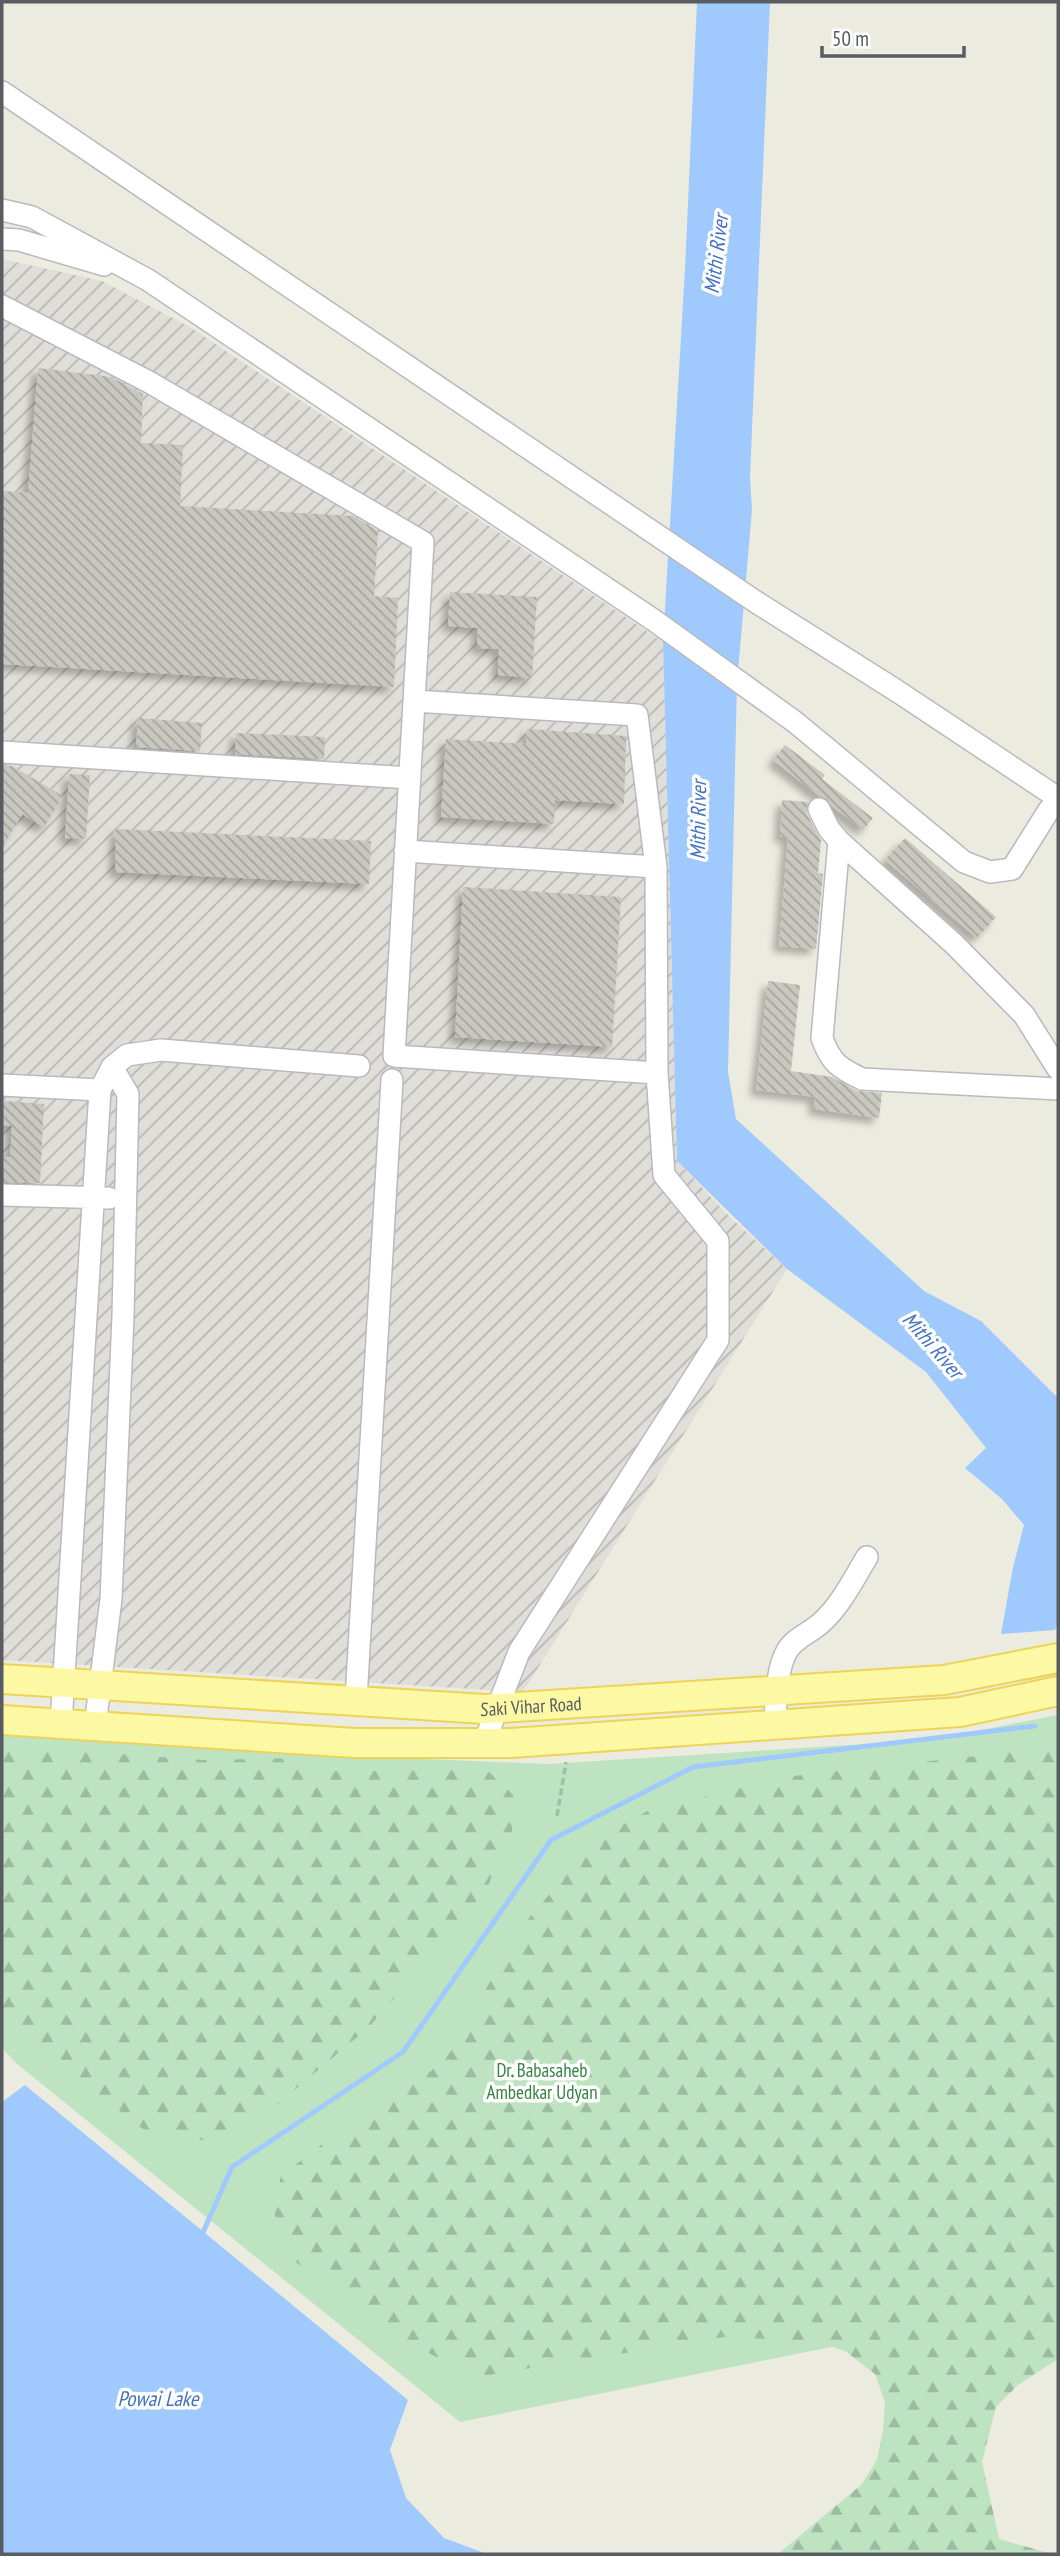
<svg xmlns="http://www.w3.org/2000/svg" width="1060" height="2556" viewBox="0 0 1060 2556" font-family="'PT Sans Narrow',sans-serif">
<defs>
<pattern id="industrial-furrows" width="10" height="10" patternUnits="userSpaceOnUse" patternTransform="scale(1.75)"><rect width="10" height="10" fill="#dfded8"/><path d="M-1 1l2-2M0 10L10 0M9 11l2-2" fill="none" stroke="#b8b7b3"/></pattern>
<pattern id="forest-firs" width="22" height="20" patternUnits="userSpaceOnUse" patternTransform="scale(1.75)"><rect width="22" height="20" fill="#bde3c1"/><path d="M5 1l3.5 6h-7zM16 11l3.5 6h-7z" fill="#9dbba0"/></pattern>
<pattern id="building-back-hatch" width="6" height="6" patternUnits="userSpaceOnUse" patternTransform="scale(1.75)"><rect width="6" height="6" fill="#c8c7c0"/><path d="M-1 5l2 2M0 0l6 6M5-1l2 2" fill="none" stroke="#a5a59f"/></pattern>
<filter id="shadow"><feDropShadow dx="-6" dy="6" stdDeviation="3.5" flood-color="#0004"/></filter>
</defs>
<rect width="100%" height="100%" fill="#ecebe0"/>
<!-- industrial -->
<path fill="url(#industrial-furrows)" d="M2,259L102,281L190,327L663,642L677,1161L729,1216L787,1269L523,1692L2,1660Z"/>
<!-- green -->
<path fill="#bde3c1" d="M1058,1715V2301L460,2422L17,2064L2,2048V1721L302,1754L549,1764L930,1740Z"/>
<!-- forest -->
<path fill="url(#forest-firs)" d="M2,1746L205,1760L298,1758L333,1771L487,1770L513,1795L512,1831L483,1897L369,2027L248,2129L213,2142L143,2129L85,2084L51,2067L2,2014Z
M1058,1747V2359L1018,2385L996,2407L982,2462L999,2539L1052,2554H778L861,2485L877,2460L883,2431L885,2402L875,2374L845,2351L816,2341L724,2337L476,2377L391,2334L296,2262L279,2235L273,2206L281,2176L356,2118L431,2071L453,2049L518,1931L577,1862L624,1824L649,1810L793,1776Z"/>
<!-- water -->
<path fill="#a0cafd" d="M697,2H770L750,478L752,510L737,683L728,1072L736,1119L924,1291L981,1321L1058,1398V1622L1055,1630L1001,1634L1013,1567L1024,1525L1002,1499L965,1468L986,1448L926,1372L787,1269L677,1161L663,642L685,269Z
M25,2085L408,2400L390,2450L406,2498L444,2538L487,2554H2V2102Z"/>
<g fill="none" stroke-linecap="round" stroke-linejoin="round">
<!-- stream -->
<path stroke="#a0cafd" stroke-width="5" d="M200,2239L232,2167L403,2052L551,1840L693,1767L1035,1726"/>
</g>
<!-- building -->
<path fill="url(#building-back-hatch)" filter="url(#shadow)" d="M38,368L111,377L143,394L141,443L183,445L180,506L353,516L378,531L374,596L398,598L394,687L2,664V491L28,493Z
M450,592L537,597L532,678L498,675L499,649L477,648L478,628L448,626Z
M138,718L202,723L200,751L136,747Z
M527,729L626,736L624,804L555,800L554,824L441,817L446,739L526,744Z
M236,733L325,737L324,759L235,754Z
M785,745L825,775L822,779L873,818L863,830L832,806L827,798L819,796L773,760Z
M2,765L12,766L63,796L44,827L22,814L2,848Z
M69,774L90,775L86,839L65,838Z
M782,800L808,802L807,814L821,840L818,873L823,874L816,949L779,946L788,837H780Z
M116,829L371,841L369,884L115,872Z
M905,838L996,917L977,938L885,860Z
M463,887L621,897L612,1047L455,1037Z
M768,981L800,985L791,1071L832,1077L857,1091L882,1093L879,1118L814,1109L815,1097L756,1090Z
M2,1101L44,1104L40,1183L2,1182V1157H10L12,1126L2,1125Z"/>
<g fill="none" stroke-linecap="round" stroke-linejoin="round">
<defs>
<path id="minor" d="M2,92L756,602L897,691L1058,798
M2,210L32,217L148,280L655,621L795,722L964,862L990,872L1012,869L1049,810
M2,239L19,240L104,265
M2,306L149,382L423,542L394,1056L657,1073
M414,701L637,715L656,867L657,1073L664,1175L718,1241V1340L519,1652L484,1743
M2,752L410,778
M819,809L829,829L839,841L954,944L1024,1015L1058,1069
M839,841L822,1038C831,1063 839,1068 862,1079L1058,1089
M405,851L656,867
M112,1067L127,1055L161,1050L359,1066
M2,1085L100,1090
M2,1195L109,1198
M356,1700L392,1080
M61,1724L100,1090L112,1067L128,1094L123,1316L111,1599L95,1726
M775,1725C776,1704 776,1669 787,1651C794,1638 810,1633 821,1623C841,1605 853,1580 867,1557"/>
<g id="major">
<path id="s1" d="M2,1679L485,1709L944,1680L1058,1658"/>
<path d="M2,1720L355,1743H511L960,1712L1058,1691"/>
</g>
</defs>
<!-- minor casing -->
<use href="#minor" stroke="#b8babf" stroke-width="24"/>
<!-- major casing -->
<use href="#major" stroke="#edd458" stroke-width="32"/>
<!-- path -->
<path stroke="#96c4a8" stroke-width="3.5" stroke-dasharray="7 3.5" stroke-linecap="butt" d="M557,1816L566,1762"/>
<!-- minor -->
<use href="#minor" stroke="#fff" stroke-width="21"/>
<!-- major -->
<use href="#major" stroke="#fdf8a4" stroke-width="28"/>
</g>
<g text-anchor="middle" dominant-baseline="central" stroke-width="7" stroke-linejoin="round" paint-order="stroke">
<!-- street labels -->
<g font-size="19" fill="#595c61" stroke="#fff">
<text stroke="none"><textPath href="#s1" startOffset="530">Saki Vihar Road</textPath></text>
</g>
<!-- park labels -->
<g font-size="19" fill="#368342" stroke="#fff">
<text x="542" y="2070">Dr. Babasaheb<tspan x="542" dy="22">Ambedkar Udyan</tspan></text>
</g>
<!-- water labels -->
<g font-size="21" font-style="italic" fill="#4372bf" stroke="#fff">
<text transform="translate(716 254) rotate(-83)">Mithi River</text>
<text transform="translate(698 820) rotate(-89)">Mithi River</text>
<text transform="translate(933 1345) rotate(49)">Mithi River</text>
<text x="158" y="2398">Powai Lake</text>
</g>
</g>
<!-- border -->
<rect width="1060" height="2556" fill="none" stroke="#595c61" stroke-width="7"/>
<!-- scale -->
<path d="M822 46v10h142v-10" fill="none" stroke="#595c61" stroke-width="3.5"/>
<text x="832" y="46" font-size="21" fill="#595c61" stroke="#ffffff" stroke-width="5" paint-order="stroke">50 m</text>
</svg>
